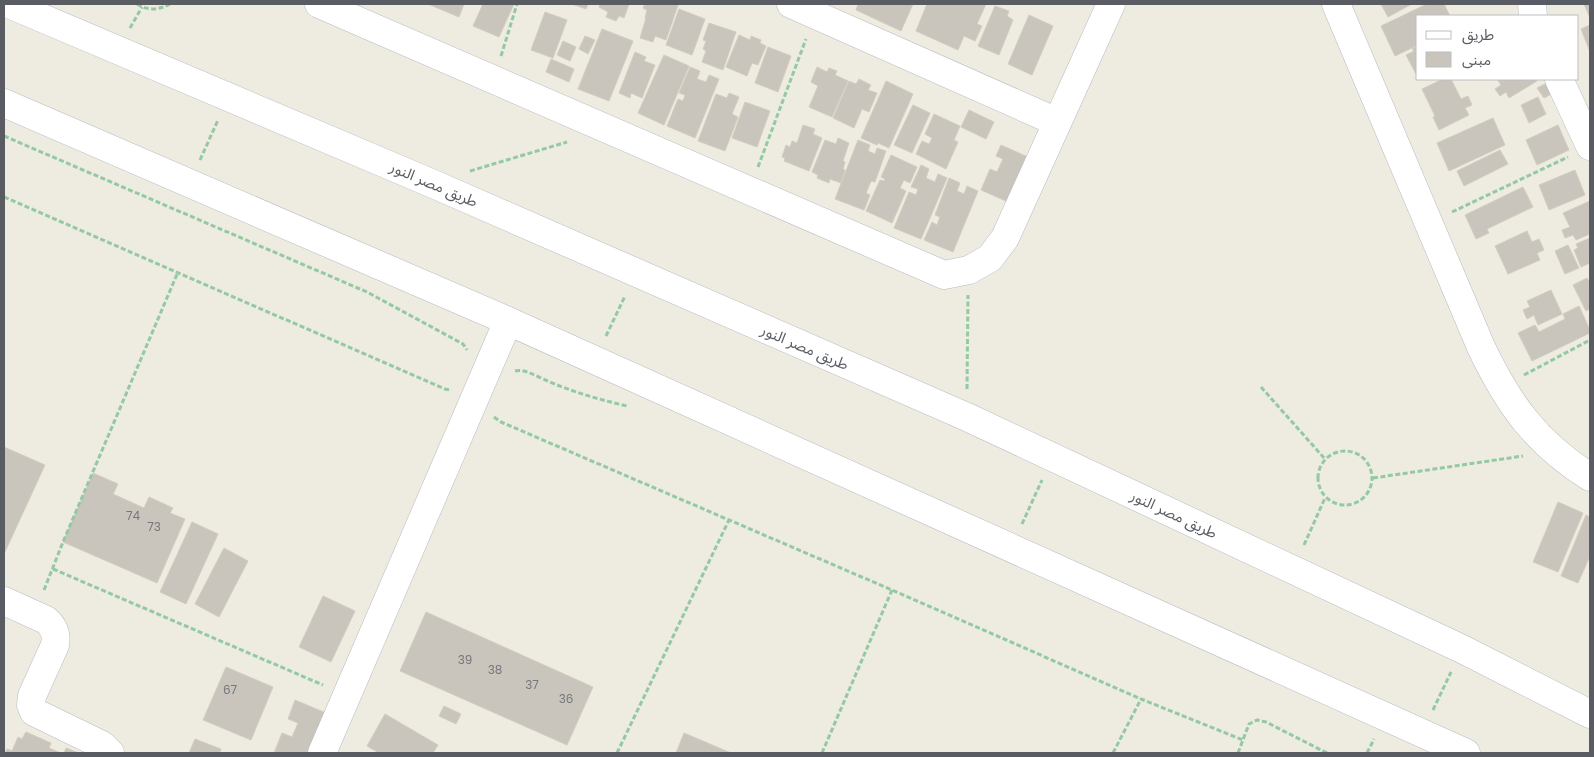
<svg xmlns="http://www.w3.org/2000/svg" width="1594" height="757" viewBox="0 0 1594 757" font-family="Poppins,'Noto Sans Arabic',sans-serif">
<rect width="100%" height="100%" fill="#eeebe0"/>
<!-- building -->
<path fill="#c9c5bd" stroke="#d3cdbe" d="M428,4H464L459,17Z
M483,4H514L499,37L473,26Z
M572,4H588L586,9Z
M600,4H629L624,18L619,16L616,21L606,17L608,12L599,7Z
M645,4H674L678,5L666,40L655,36L653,42L640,38L646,18H645L647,10L643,8Z
M858,4H913L901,31L856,10Z
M927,4H986L977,24L982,26L975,41L964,36L958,50L916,31Z
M1381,4H1412L1388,17Z
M1427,4H1444L1450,16H1418V45L1395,56L1381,26Z
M1584,4H1590V18Z
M995,6L1009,11L1007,16L1013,20L999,55L978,46Z
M679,9L705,19L692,55L666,45Z
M545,12L567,20L553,58L531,50Z
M1029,15L1053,26L1032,75L1008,64Z
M709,23L736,32L723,70L702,62L706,51L703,49L706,41L703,40Z
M1590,25V52L1581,29Z
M602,29L633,41L609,101L578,89Z
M739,35L750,40L751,36L761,40L760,43L766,46L758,65L752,63L747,76L726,67Z
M585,36L595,40L588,54L579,49Z
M563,41L576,47L570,61L557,55Z
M1418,46V74H1416L1406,55L1414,51L1412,49Z
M768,47L791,56L778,92L755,83Z
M635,52L646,57L644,61L655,65L642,98L631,93L630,98L619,93Z
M664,55L689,66L664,125L638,113Z
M551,59L574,69L569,82L546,72Z
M690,67L700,71L697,79L706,82L709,75L719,79L695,138L667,126L678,99L683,101L685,95L679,93Z
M817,67L827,72L829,68L837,71L835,75L848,81L832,117L809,107L818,86L811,82Z
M859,79L871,85L868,90L877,93L869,112L862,109L854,128L833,118L849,81L856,84Z
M1443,79H1451L1461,99L1468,96L1472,105L1465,108L1469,115L1439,130L1433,117L1435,116L1422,89Z
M1497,79H1536L1537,81L1509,98L1506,92L1500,96L1495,89L1501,85Z
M886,81L913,94L889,148L878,143L877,145L861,138Z
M1547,83L1553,93L1544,98L1537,88Z
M729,93L739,97L732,114L738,117L725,151L698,141L716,94L727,98Z
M1538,97L1546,114L1529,123L1521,105Z
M745,102L770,111L757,147L732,138Z
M913,105L930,113L912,153L894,145Z
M969,110L994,122L986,139L961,127Z
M934,114L960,126L954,140L958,142L946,169L916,154L922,141L929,144L932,138L925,134Z
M1493,118L1505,145L1449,171L1437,143Z
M803,125L815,129L813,134L822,138L809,171L784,161L785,158L782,157L786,145L790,147L792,141L797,143Z
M1558,125L1569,150L1537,165L1526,140Z
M838,138L849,143L843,161L845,162L843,169L845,170L841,183L830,179L829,183L817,178L818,175L812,172L825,140L836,144Z
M858,140L870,145L868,151L875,154L877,148L886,151L875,182L871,181L866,193L870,195L864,210L835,199Z
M1001,145L1028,157L1008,202L981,190L990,169L997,172L1003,159L996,156Z
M1500,150L1508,164L1464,186L1457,171Z
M891,155L917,167L910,183L904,180L900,188L906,191L892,223L866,211L880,180L884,181L885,179L881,177Z
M921,165L929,169L926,178L935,182L938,174L947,178L921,239L894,228L909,192L916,195L918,189L911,187Z
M1575,170L1585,195L1549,210L1539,185Z
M949,178L960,183L957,191L964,194L967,186L978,191L953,252L924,240L932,222L937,225L940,217L935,215Z
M1523,187L1533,207L1487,229L1489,233L1476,239L1465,215Z
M1590,201V234L1576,240L1573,235L1565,238L1562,230L1570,227L1563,213Z
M1527,231L1532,242L1539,239L1544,250L1537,253L1540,260L1508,274L1495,246Z
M1590,238V263L1581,267L1574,250L1578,248L1576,244Z
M1568,245L1579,268L1565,274L1555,251Z
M1587,278L1590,283V309L1586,311L1573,285Z
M1551,290L1562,314L1538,325L1534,315L1527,319L1523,310L1530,307L1527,301Z
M1579,306L1590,330V333L1532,361L1518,333L1535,325L1539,332L1565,319L1563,314Z
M4,447L45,465L4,554Z
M93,473L118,484L113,494L144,508L149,497L173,508L170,513L185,519L157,583L63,542Z
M1558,502L1583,513L1558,572L1533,562Z
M1586,515L1590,517V556L1578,583L1561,576Z
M192,522L218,534L186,604L160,592Z
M224,548L248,561L219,617L195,604Z
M323,596L355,611L331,662L299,647Z
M426,612L593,687L567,745L400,671Z
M226,667L273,687L251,740L203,720Z
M295,700L326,713L316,753H274L282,733L292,737L298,723L288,719Z
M444,706L461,714L456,724L439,716Z
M385,714L438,745L433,753H379L367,746Z
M26,732L51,743L49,748L61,753H5L7,749L12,751L18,737L22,739Z
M684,733L731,753H676Z
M195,739L221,749L220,753H189Z
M66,748L79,753H64Z"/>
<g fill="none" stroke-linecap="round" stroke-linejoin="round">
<defs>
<path id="minor" d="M319,4L944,275L969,270L990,258L1005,238L1111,4
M791,4L1057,122
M1336,4L1481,347C1508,404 1536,443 1590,477
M1532,4L1533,16
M1559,79L1590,146
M4,601L46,620C54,627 57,634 55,645L32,696L31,705L34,712L102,745L110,753
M322,753L508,321"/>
<path id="tertiary" d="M9,4L431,183L967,417L1462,649L1590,714
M4,103L508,321L1466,753"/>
</defs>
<!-- minor casing -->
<use href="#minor" stroke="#b8bbc1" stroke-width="29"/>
<!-- tertiary casing -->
<use href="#tertiary" stroke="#b8bbc1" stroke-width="29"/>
<!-- path -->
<path stroke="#93c9a3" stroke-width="3" stroke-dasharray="5 2.5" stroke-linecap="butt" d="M137,4C148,11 159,10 170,4
M130,28L142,7
M501,56L517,4
M4,136L367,292L463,344L467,350
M200,160L218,120
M758,167L806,39
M470,171L567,142
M4,197L445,389L451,390
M1452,212L1568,157
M606,336L625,296
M515,371C524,369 532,374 541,378C569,391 597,399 627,406
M1524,375L1590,340
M1261,387L1325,459
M967,389L968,295
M494,417L501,422L892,590L1141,699L1243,740
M1318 478a27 27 0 1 1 54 0a27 27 0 1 1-54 0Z
M1373,478L1523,456
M1022,524L1042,480
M1304,545L1325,498
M53,569L323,685
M44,590L63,542L178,272
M1433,710L1451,672
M617,753L729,520
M822,753L892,590
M1113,753L1141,699
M1238,753L1249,724L1257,720L1266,722L1327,753
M1367,753L1374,739"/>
<!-- minor -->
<use href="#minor" stroke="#fff" stroke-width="28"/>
<!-- tertiary -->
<use href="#tertiary" stroke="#fff" stroke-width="28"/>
</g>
<g text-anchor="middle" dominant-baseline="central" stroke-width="4.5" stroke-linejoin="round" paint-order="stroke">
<!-- number labels -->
<g font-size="12" fill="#75777a">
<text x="133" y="515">74</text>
<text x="154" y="526">73</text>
<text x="465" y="659">39</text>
<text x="495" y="669">38</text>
<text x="532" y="684">37</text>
<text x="230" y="689">67</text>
<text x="566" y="698">36</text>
</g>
<!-- street labels -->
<g font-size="15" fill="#595d63" stroke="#fff">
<text transform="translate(434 184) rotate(23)">طريق مصر النور</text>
<text transform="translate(805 347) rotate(23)">طريق مصر النور</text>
<text transform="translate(1174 514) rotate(25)">طريق مصر النور</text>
</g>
</g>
<!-- border -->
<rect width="1594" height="757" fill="none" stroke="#595d63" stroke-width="10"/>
<!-- legend -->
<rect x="1416" y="15" width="162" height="65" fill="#ffffff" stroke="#bdbec1"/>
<rect x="1426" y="31" width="25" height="8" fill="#ffffff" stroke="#bdbec1"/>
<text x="1462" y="40" font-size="15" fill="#595d63">طريق</text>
<rect x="1426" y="52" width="25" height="15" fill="#c9c5bd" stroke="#bdbec1"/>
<text x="1462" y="65" font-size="15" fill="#595d63">مبنى</text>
</svg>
